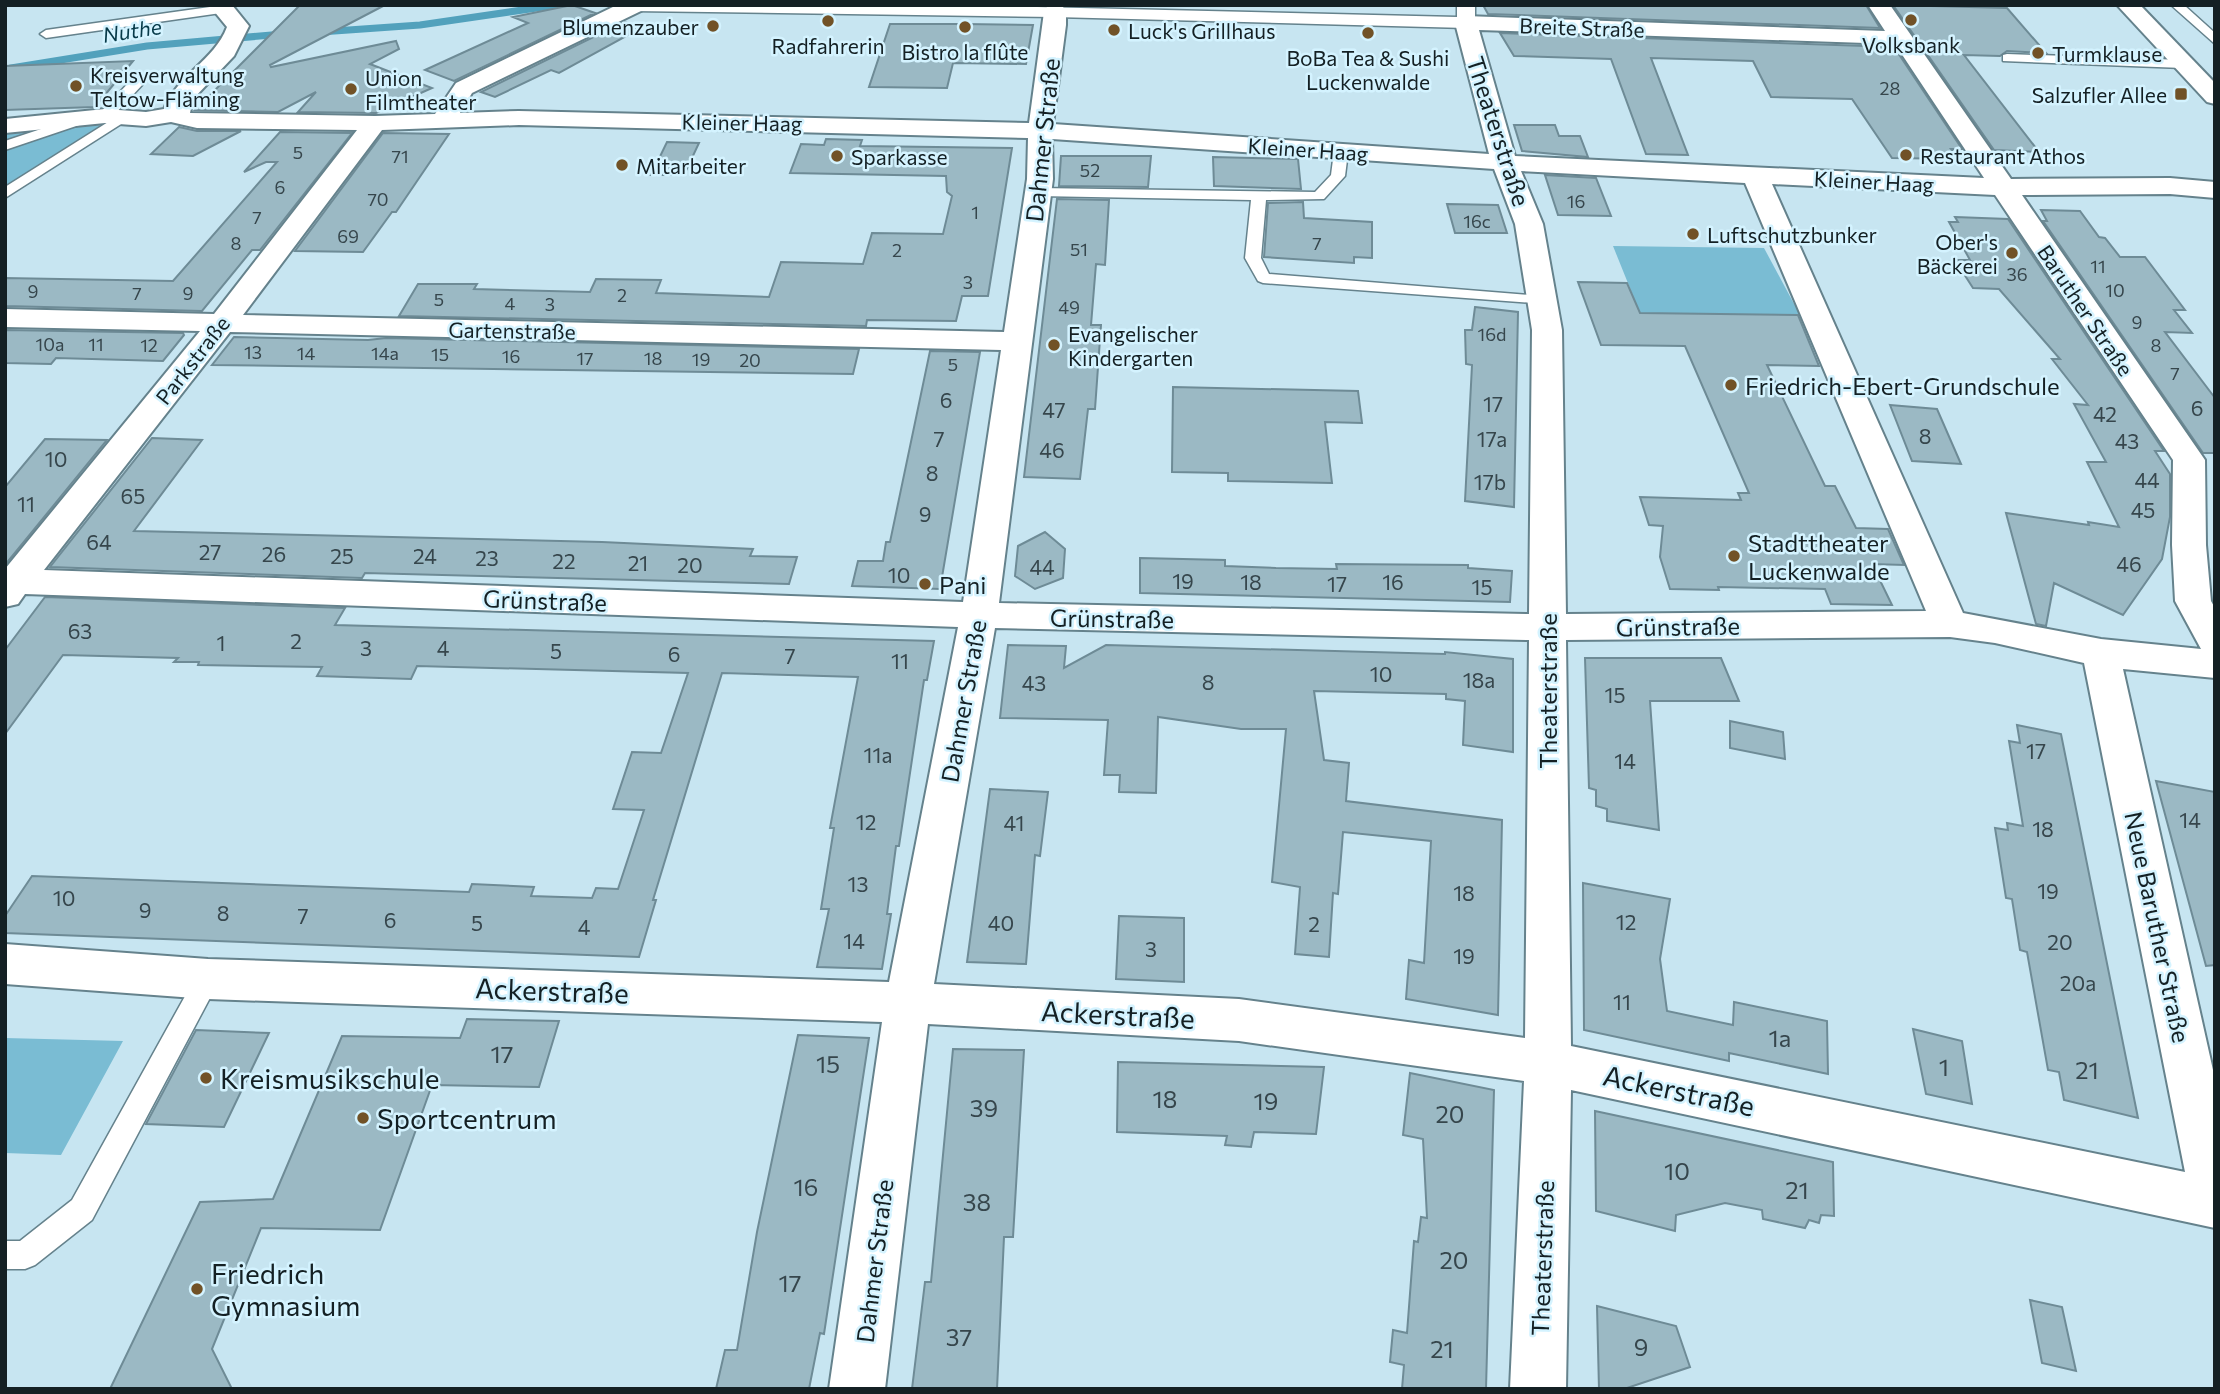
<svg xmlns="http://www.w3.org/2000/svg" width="2220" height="1394" viewBox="0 0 2220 1394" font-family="Commissioner,sans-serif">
<rect width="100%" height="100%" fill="#c7e5f1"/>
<!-- green -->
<path fill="#7abcd3" d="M98,121L108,123L5,188V130Z
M1613,246L1764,248L1800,315L1640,313Z
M5,1038L123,1041L61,1155L5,1153Z"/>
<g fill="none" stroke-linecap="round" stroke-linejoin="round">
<!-- stream -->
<path stroke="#52a1bc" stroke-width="7" d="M320,32L420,25L557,5
M11,68L147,46L283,34"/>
</g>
<!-- building -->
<path fill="#9bb9c4" stroke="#6e8b96" stroke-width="2" d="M300,5H385L270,65L271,67L396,41L399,49L370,64L432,88L376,113L298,112L316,92L278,112L195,110Z
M572,5L595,13L454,81L425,70L528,23L513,17Z
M1483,5H1866L1880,28L1488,14Z
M1893,5L2007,8L2046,53L2007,51L2000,56L1964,55L2039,152L1994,150Z
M624,22L641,28L559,73L551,70L495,97L481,92Z
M890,24H964L1033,25L1026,64L953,63L947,88L869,87Z
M1500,33L1894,47L1962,149H1951L1959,159L1892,158L1852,99L1771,97L1753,61L1651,58L1688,155L1646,154L1611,59L1514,56Z
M133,61L95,107L5,110V66Z
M1514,125H1555L1559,136H1580L1588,157L1522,151Z
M179,127L197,131H241L193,156L151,154Z
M280,132L352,133L260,250H252L202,311L5,306V278L173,281L277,162H266L244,172Z
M383,133L449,134L396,212H392L363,252L295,251Z
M826,139L862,140L860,146L1012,148L988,296H962L956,321L867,320L866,326L399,316L418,284H477L474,289L590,292L596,279L661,280L656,293L769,297L781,262L863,264L872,233L943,234L952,196L947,192L946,176L790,173L801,144L824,145Z
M667,142L699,143L684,175H651Z
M1061,156H1151L1148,187L1059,186Z
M1213,157L1298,159L1301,189L1214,186Z
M1545,175L1596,178L1611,216L1558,215Z
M1057,199L1109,200L1105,265L1096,264L1091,325H1101L1095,409H1088L1080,479L1024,477Z
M1303,202L1304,218L1372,222V258L1354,257V263L1264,257L1268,203Z
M1447,204L1498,205L1507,233H1455Z
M2041,210L2080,211L2099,237L2105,238L2120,257H2145L2185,310H2174L2192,333L2165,332L2215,398V453H2203L2043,221H2047Z
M1955,217L2008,219L2164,451H2155L2170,474V517L2162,559L2123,615L2054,583L2046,626L2036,624L2006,513L2089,525L2088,522L2119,527L2087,462H2106L2074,404L2088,405L2052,359H2060L1999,289L1973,288L1955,260H1970L1949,222H1958Z
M1578,282L1627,283L1640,313L1798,315L1819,366L1767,365L1825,486H1835L1856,528L1888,529L1904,565L1872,564L1892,605L1831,604L1825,589L1718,587L1719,590L1670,589L1660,557L1663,526L1649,525L1640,497L1741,500L1738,493H1749L1685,346L1601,345Z
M1475,307L1518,312L1514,507L1465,501L1472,365L1466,364L1465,330H1472Z
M5,330L183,333L184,335L163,361L56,358L51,364L5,363Z
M234,337L368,340L386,338L859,349L853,374L212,365Z
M930,351L980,352L940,589L852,586L858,561H883L886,542H890Z
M1173,387L1358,391L1362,423L1325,422L1332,483L1228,481V473L1172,472Z
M1890,405L1937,409L1961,464L1912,461Z
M152,438L202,440L134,531L602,542L753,549L750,556L797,557L789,584L365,573L362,578L50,567Z
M45,439L107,440L5,565V487Z
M1045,532L1065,549L1063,578L1035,589L1015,576L1018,546Z
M1140,558L1225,560V566L1276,568L1337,569L1336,564L1468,565V568L1512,571L1510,602L1140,593Z
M45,597L345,608L335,625L934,641L927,680H924L899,846H896L887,914H891L882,969L817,967L829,909H821L834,828H830L858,677L722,673L653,900H656L639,957L5,933V916L32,876L469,892L472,884L534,887L531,896L592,898L596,888L618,889L644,810L613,809L632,752L661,753L688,673L417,666L411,679L317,676L322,667L198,665L199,662H174L178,658L63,655L5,734V650Z
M1008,645L1066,646L1064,668L1106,645L1445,654V652L1513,659V752L1463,745L1465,701L1446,699V694L1314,691L1324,760L1349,763L1346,801L1502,820L1498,1015L1406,999L1409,960L1424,963L1431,841L1343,832L1338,894L1333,893L1329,957L1295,954L1300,887L1272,882L1286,729H1241L1158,717L1156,793L1119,792L1120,775H1104L1108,720L1000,718Z
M1585,658H1721L1739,701H1650L1659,830L1607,821V809L1596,806V790L1589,788Z
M1730,721L1783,732L1785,759L1730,748Z
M2017,725L2061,734L2138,1118L2064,1100L2059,1072L2048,1070L2027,952L2020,950L2012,899L2006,898L1995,828L2008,830L2007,823L2023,826L2009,741L2020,743Z
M2156,781L2215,792V965L2206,966Z
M990,789L1048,792L1040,856L1035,855L1026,964L967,962Z
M1583,883L1670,899L1660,959L1667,1011L1733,1025L1734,1002L1827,1021L1828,1074L1729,1053V1061L1584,1030Z
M1119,916L1184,918V982L1116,979Z
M467,1019L559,1021L539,1087L432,1085L380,1230L261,1228L212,1349L232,1389H110L200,1202L273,1199L342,1036L460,1038Z
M1913,1029L1962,1041L1972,1104L1926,1094Z
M196,1030L269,1033L224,1127L146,1124Z
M798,1035L869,1038L824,1334L820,1333L809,1389H716L725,1350H737L757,1232Z
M953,1049L1024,1050L1013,1237H1004L997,1389H912L925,1282H931Z
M1118,1062L1324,1067L1316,1134L1254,1132L1251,1147L1225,1145L1227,1136L1117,1132Z
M1410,1073L1494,1090L1486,1389H1402L1404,1365L1390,1362L1393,1330L1407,1333L1414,1241L1418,1242L1421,1217L1427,1218L1423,1139L1403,1135Z
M1595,1111L1833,1162L1834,1216L1821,1215L1819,1223L1809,1220L1805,1228L1763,1219L1762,1210L1725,1203L1676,1215L1675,1231L1596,1211Z
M2030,1300L2062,1307L2076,1371L2042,1363Z
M1597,1306L1676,1326L1690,1367L1624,1389H1599Z"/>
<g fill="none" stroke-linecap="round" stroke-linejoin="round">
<defs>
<path id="service" d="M224,5L228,6V12L46,38L40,34L46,30Z
M2171,5H2184L2215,33V44Z
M2007,54L2183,60L2189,64L2183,68L2003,61V55Z
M140,75L146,79L145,82L110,119H100V113L135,76Z
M124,112L129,113V119L5,198V187Z
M83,115L90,119L88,122L5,150V141Z
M1341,148L1348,152L1345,176L1324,199L1266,200L1261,258L1269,274L1542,296L1548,298L1550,301L1548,304L1263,283L1258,281L1245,258L1251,200L1038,196L1031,192L1038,188L1315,192L1331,175L1334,152Z
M208,968L217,971L220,979L92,1220L35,1265L25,1269H5V1241H20L72,1200L199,971Z"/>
<path id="pedestrian" d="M958,5L1457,17V5H1475V23L1466,28L1055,17L633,11L624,6Z"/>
<path id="minor" d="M209,5H232L249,26L234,56L193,99L190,113L375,116L435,114L456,83L617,5H643L641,11L472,93L460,113L519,111L1029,123L1044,12L1047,7H1063L1066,12V25L1053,124L1489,154L1455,23L1458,18L1466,16L1885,31L1868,5H1890L2011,179L2170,178L2215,182V198L2170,194L2022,195L2205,460L2206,545L2211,601L2215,608V678L2123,669L2215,1079V1228L1571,1090L1566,1389H1510L1524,1081L1239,1041L928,1024L885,1389H829L882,1022L208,999L5,984V944L208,959L889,982L958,627L25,594L18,604L5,607V569L200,331L5,327V309L214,314L357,130L197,128L171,122L146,126L105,123L5,133V119L105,109L146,112L164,109C177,75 214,61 227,27ZM1479,30L1895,44L1984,178L1515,156ZM519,125L1028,138L1027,179L1004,332L243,315L382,130ZM1052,139L1494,169L1515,224L1532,330L1529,614L999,603L1053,179ZM1521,171L1745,183L1926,611L1566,614L1562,330L1543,224ZM1772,184L1995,195L2173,460L2172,545L2175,601L2201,649L2101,639L1963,613ZM230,332L1001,350L963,602L44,570ZM995,628L1529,640L1525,1038L1239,999L934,984ZM1950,637L1995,643L2084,663L2185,1172L1571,1046L1566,640Z"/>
<path id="secondary" d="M2117,5H2140L2215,83V104L2207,102Z"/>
</defs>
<!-- service casing -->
<use href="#service" stroke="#65828c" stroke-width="3"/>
<!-- pedestrian casing -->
<use href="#pedestrian" stroke="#65828c" stroke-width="3"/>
<!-- minor casing -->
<use href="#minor" stroke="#65828c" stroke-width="4"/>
<!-- secondary casing -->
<use href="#secondary" stroke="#65828c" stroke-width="4"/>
<!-- service -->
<use href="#service" fill="#fff" fill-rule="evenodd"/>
<!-- pedestrian -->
<use href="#pedestrian" fill="#fff" fill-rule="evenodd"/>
<!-- minor -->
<use href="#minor" fill="#fff" fill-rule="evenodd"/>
<!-- secondary -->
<use href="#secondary" fill="#fff" fill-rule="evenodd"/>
</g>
<!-- markers -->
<g fill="#715227" stroke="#d4f3ff" stroke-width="2.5">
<circle cx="1911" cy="20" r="7"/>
<circle cx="828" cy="21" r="7"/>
<circle cx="713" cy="26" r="7"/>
<circle cx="965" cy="27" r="7"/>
<circle cx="1114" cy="30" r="7"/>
<circle cx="1368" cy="33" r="7"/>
<circle cx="2038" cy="53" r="7"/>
<circle cx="76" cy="86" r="7"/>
<circle cx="351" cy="89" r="7"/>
<rect x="2174" y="87" width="14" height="14" rx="3.5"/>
<circle cx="1906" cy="155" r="7"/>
<circle cx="837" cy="156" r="7"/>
<circle cx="622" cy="165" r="7"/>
<circle cx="1693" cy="234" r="7"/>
<circle cx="2012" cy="253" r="7"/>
<circle cx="1054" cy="345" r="7"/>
<circle cx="1731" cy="385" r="7"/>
<circle cx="1734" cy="556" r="7"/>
<circle cx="925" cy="584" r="7"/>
<circle cx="206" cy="1078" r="7"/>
<circle cx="363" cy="1118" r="7"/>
<circle cx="197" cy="1289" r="7"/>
</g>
<g text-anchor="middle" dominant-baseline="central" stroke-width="5" stroke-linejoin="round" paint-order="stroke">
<!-- far-number labels -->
<g font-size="18" fill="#36464c">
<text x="1890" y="88">28</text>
<text x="298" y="152">5</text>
<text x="400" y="156">71</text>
<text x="1090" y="170">52</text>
<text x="280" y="187">6</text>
<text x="378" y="199">70</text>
<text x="1576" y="201">16</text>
<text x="975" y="212">1</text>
<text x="257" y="217">7</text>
<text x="1477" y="221">16c</text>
<text x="348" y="236">69</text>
<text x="236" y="243">8</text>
<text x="1317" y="243">7</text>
<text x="1079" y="249">51</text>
<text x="897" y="250">2</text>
<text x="2098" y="266">11</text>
<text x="2017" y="274">36</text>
<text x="968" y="282">3</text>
<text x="2115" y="290">10</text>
<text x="33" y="291">9</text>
<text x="137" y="293">7</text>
<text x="188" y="293">9</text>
<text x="622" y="295">2</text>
<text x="439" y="299">5</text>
<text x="510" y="303">4</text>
<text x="550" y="304">3</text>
<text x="1069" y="307">49</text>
<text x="2137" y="322">9</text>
<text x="1492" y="334">16d</text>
<text x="50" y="344">10a</text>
<text x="96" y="344">11</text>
<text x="149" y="345">12</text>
<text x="2156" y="345">8</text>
<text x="253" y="352">13</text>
<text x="306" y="353">14</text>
<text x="385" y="353">14a</text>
<text x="440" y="354">15</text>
<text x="511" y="356">16</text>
<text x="585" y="358">17</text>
<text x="653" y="358">18</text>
<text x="701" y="359">19</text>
<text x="750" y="360">20</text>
<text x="953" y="364">5</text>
<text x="2175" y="373">7</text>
</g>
<!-- far-poi labels -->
<g font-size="21" fill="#142024" stroke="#d4f3ff" text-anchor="start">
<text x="699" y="26" text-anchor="end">Blumenzauber</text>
<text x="1128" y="30">Luck's Grillhaus</text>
<text x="1911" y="44" text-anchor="middle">Volksbank</text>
<text x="828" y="45" text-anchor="middle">Radfahrerin</text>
<text x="965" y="51" text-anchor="middle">Bistro la flûte</text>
<text x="2052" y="53">Turmklause</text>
<text x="1368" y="57" text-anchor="middle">BoBa Tea &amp; Sushi<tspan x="1368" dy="24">Luckenwalde</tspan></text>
<text x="90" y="74">Kreisverwaltung<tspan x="90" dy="24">Teltow-Fläming</tspan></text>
<text x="365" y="77">Union<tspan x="365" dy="24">Filmtheater</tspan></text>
<text x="2167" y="94" text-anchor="end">Salzufler Allee</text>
<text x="1920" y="155">Restaurant Athos</text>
<text x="851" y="156">Sparkasse</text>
<text x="636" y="165">Mitarbeiter</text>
<text x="1707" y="234">Luftschutzbunker</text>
<text x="1998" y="241" text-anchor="end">Ober's<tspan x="1998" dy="24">Bäckerei</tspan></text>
<text x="1068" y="333">Evangelischer<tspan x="1068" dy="24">Kindergarten</tspan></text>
</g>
<!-- far-street labels -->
<g font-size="21" fill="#142024" stroke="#d4f3ff">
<text transform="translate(1582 27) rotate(2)">Breite Straße</text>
<text transform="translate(742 122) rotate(1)">Kleiner Haag</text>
<text transform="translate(1308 149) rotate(4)">Kleiner Haag</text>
<text transform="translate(1874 181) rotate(3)">Kleiner Haag</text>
<text transform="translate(2086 310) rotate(56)">Baruther Straße</text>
<text transform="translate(512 330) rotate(1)">Gartenstraße</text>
<text transform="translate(192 360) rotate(-52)">Parkstraße</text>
</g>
<!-- far-water labels -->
<g font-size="21" font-style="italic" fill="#073a49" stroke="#d4f3ff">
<text transform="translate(132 30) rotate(-9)">Nuthe</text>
</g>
<!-- number labels -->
<g font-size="21" fill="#36464c">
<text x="946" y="399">6</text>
<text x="1493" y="403">17</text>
<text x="2197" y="407">6</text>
<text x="1054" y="409">47</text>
<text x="2105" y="413">42</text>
<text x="1925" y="435">8</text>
<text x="939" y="438">7</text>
<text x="1492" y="438">17a</text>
<text x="2127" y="440">43</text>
<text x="1052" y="449">46</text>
<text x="56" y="458">10</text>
<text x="932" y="472">8</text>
<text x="2147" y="479">44</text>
<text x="1490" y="481">17b</text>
<text x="133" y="495">65</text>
<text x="26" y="503">11</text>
<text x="2143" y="509">45</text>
<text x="925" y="513">9</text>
<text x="99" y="541">64</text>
<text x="210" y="551">27</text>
<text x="274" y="553">26</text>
<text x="342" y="555">25</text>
<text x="425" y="555">24</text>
<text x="487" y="557">23</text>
<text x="564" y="560">22</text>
<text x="638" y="562">21</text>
<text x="2129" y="563">46</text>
<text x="690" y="564">20</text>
<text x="1042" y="566">44</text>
<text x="899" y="574">10</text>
<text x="1183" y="580">19</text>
<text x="1251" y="581">18</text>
<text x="1393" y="581">16</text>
<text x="1337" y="583">17</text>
<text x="1482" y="586">15</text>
<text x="80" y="630">63</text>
<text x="296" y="640">2</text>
<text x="221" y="642">1</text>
<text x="366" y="647">3</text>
<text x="443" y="647">4</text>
<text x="556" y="650">5</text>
<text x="674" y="653">6</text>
<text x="790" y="655">7</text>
<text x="900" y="660">11</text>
<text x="1381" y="673">10</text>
<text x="1479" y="679">18a</text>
<text x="1208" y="681">8</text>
<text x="1034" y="682">43</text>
<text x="1615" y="694">15</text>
<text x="2036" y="750">17</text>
<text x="878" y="754">11a</text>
<text x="1625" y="760">14</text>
<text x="2190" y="819">14</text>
<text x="866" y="821">12</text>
<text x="1014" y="822">41</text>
<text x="2043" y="828">18</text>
<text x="858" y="883">13</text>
<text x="2048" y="890">19</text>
<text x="1464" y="892">18</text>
<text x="64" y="897">10</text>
<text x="145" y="909">9</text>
<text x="223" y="912">8</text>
<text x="303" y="915">7</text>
<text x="390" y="919">6</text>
<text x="1626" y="921">12</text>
<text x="477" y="922">5</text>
<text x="1001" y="922">40</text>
<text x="1314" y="923">2</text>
<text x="584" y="926">4</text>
<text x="854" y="940">14</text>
<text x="2060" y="941">20</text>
<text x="1151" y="948">3</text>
<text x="1464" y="955">19</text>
<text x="2078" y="982">20a</text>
<text x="1622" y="1001">11</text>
</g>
<!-- street labels -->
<g font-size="24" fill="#142024" stroke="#d4f3ff">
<text transform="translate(1499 131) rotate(72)">Theaterstraße</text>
<text transform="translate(1042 140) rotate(-84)">Dahmer Straße</text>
<text transform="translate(545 600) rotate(2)">Grünstraße</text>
<text transform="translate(1112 618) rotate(1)">Grünstraße</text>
<text transform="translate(1678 626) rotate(-1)">Grünstraße</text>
<text transform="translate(1547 691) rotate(-90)">Theaterstraße</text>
<text transform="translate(963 701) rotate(-80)">Dahmer Straße</text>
<text transform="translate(2158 927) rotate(78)">Neue Baruther Straße</text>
<text transform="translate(1542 1258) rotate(-88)">Theaterstraße</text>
<text transform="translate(874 1261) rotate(-83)">Dahmer Straße</text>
</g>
<!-- poi labels -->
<g font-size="24" fill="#142024" stroke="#d4f3ff" text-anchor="start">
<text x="1745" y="385">Friedrich-Ebert-Grundschule</text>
<text x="1748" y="542">Stadttheater<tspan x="1748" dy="28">Luckenwalde</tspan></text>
<text x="939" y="584">Pani</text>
</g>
<!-- near-number labels -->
<g font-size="24" fill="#36464c">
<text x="1780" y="1037">1a</text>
<text x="502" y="1053">17</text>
<text x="828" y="1063">15</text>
<text x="1944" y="1066">1</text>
<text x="2087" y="1069">21</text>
<text x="1165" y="1098">18</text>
<text x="1266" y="1100">19</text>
<text x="984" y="1107">39</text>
<text x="1450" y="1113">20</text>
<text x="1677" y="1170">10</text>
<text x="806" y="1186">16</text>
<text x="1797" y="1189">21</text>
<text x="977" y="1201">38</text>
<text x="1454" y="1259">20</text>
<text x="790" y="1282">17</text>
<text x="959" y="1336">37</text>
<text x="1641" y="1346">9</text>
<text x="1442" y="1348">21</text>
</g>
<!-- near-street labels -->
<g font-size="28" fill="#142024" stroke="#d4f3ff">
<text transform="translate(552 990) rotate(2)">Ackerstraße</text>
<text transform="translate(1118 1014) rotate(3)">Ackerstraße</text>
<text transform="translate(1679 1090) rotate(12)">Ackerstraße</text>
</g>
<!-- near-poi labels -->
<g font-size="28" fill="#142024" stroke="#d4f3ff" text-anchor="start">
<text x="220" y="1078">Kreismusikschule</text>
<text x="377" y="1118">Sportcentrum</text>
<text x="211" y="1273">Friedrich<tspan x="211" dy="32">Gymnasium</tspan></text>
</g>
</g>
<!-- border -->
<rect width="2220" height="1394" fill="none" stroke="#142024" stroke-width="14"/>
</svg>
